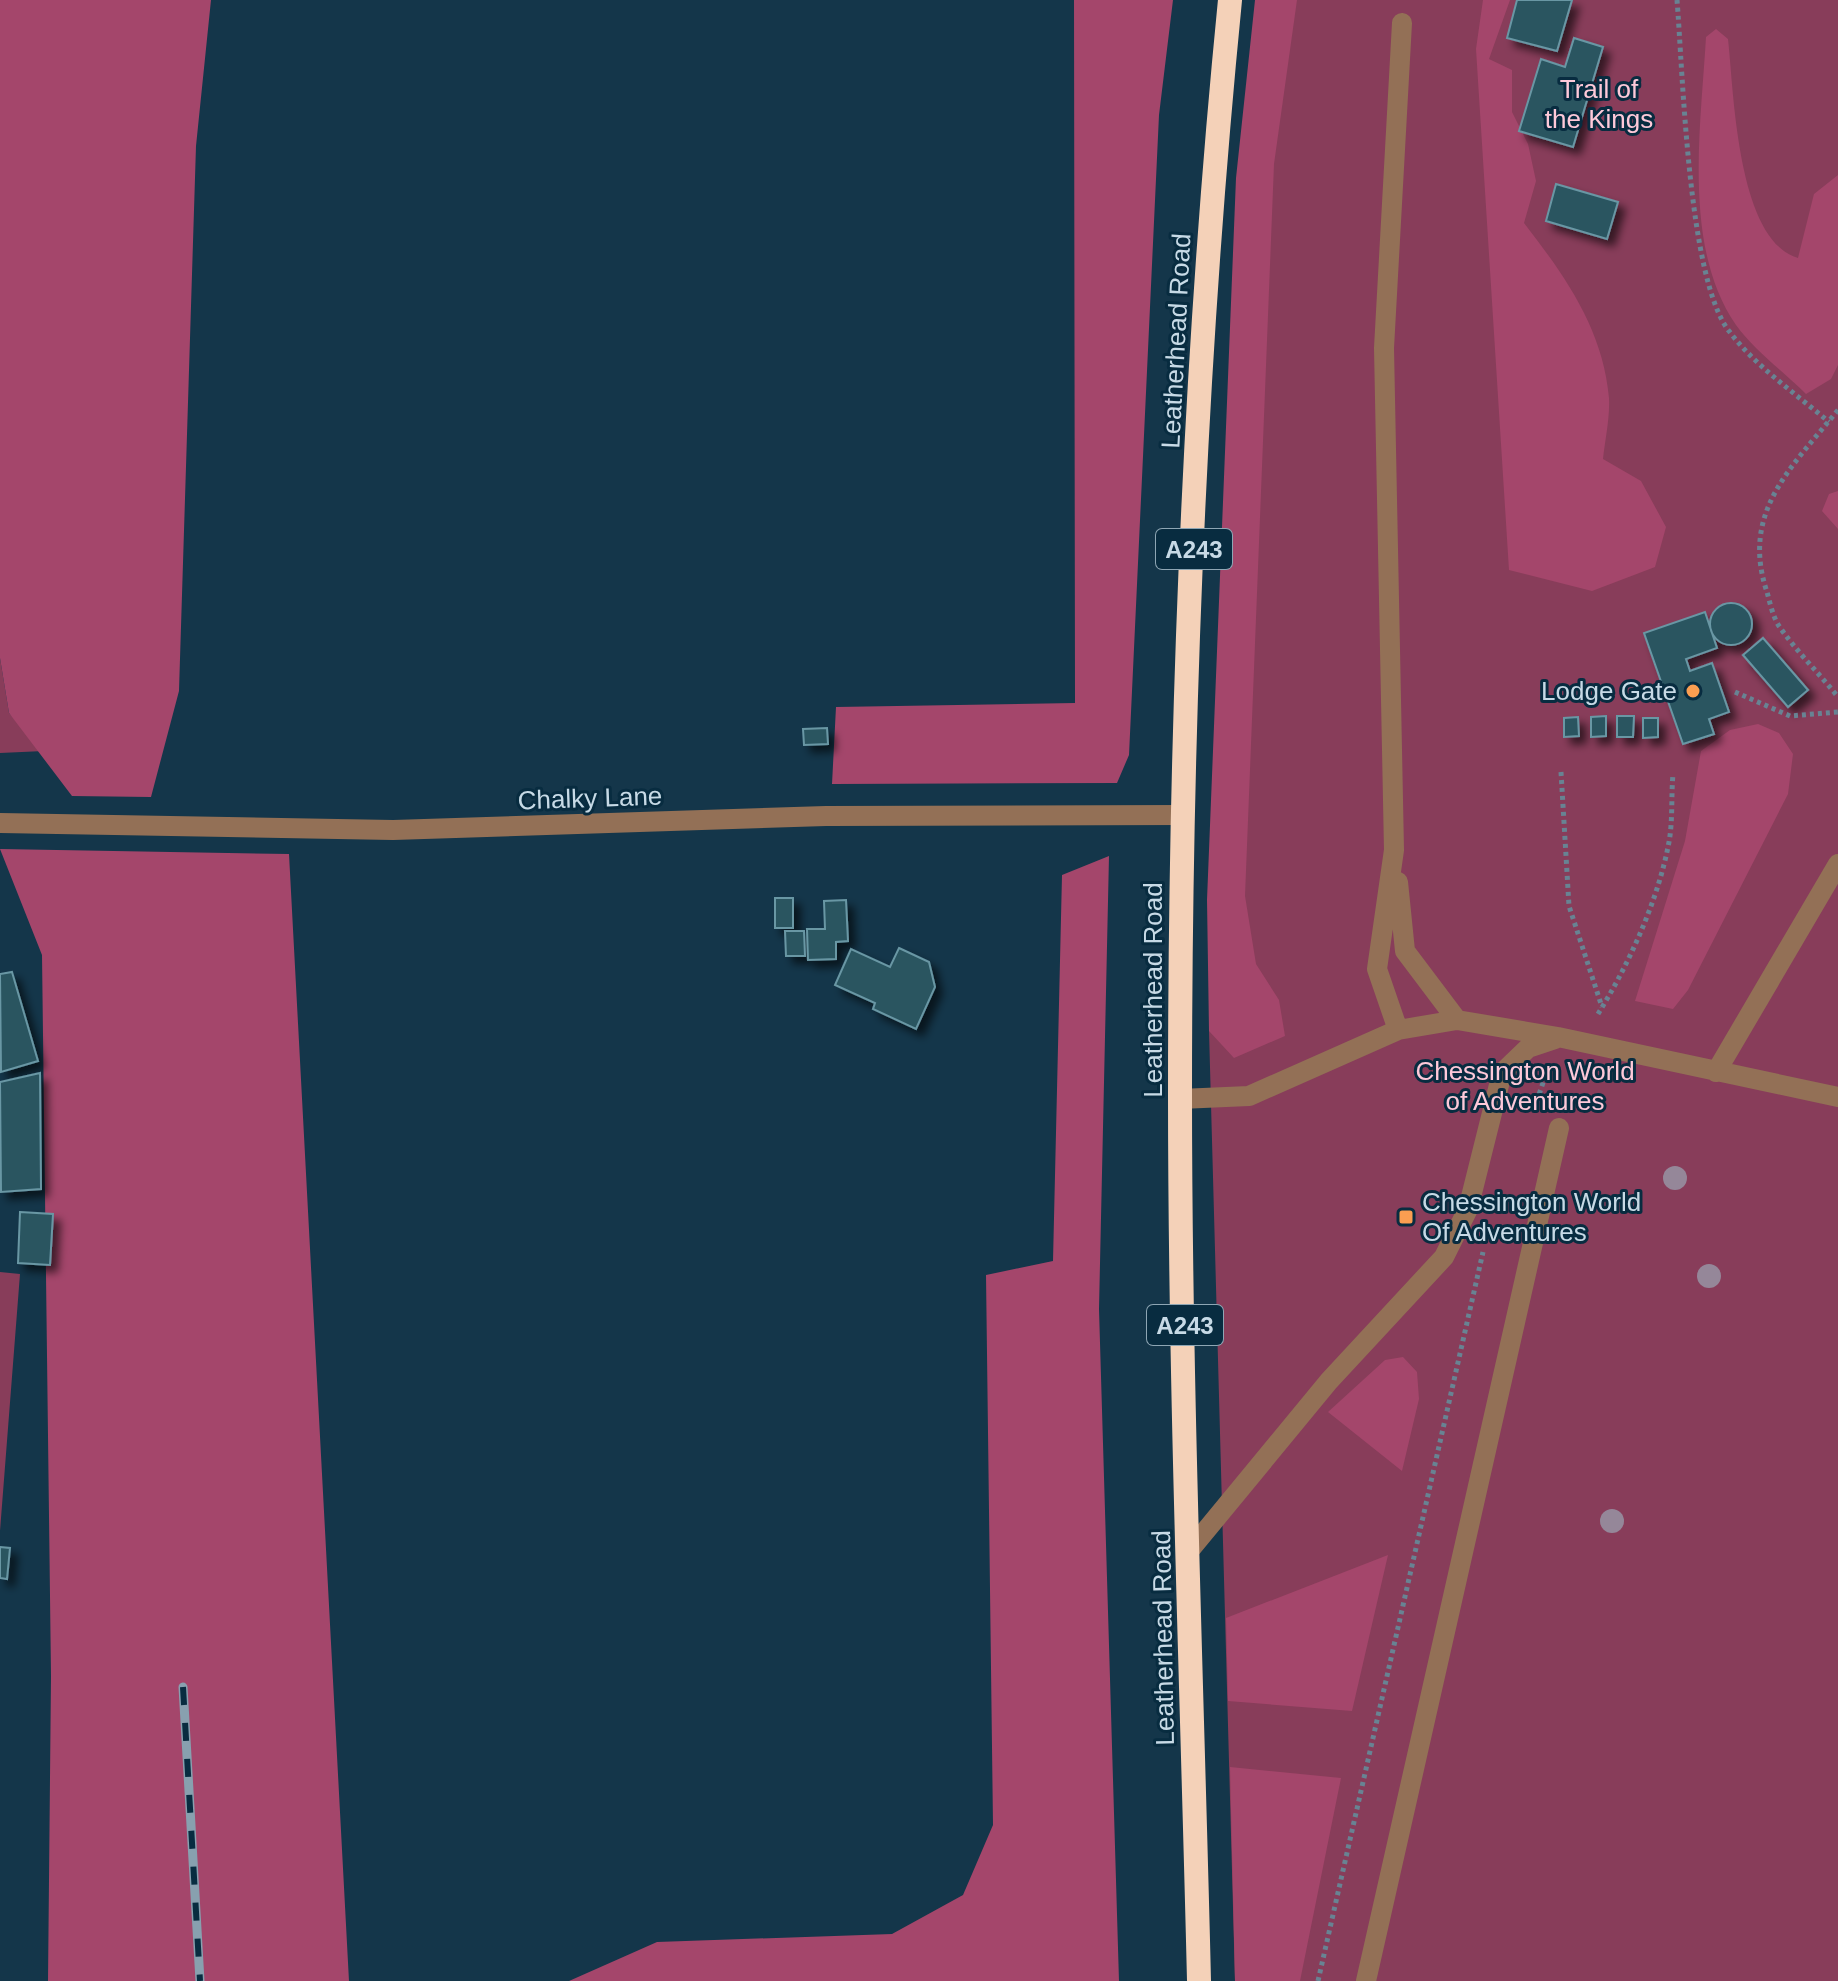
<svg xmlns="http://www.w3.org/2000/svg" width="1838" height="1981" viewBox="0 0 1838 1981" font-family="Helvetica,sans-serif">
<defs>
<filter id="shadow"><feDropShadow dx="7" dy="7" stdDeviation="4" flood-color="#0009"/></filter>
</defs>
<rect width="100%" height="100%" fill="#14364a"/>
<!-- green -->
<path fill="#883d5a" d="M1264,0H1838V1981H1235L1209,1031Z
M0,658L9,713L44,751L0,753Z
M0,1272L20,1274L0,1531Z"/>
<!-- forest -->
<path fill="#a4466b" d="M0,0H211L196,146L179,691L151,797L72,796L9,713L0,658Z
M1074,0H1173L1159,115L1129,755L1117,783L832,784L836,707L1075,703Z
M1255,0H1297L1274,164L1245,896L1256,964L1279,1000L1285,1036L1234,1058L1209,1031L1207,900L1236,178Z
M1483,0H1510L1489,59L1512,70V112L1528,144L1536,181L1524,223C1565,276 1603,329 1609,398C1610,418 1605,440 1603,459L1641,481L1666,527L1655,567L1592,591L1509,570L1476,49Z
M1716,29L1728,39C1734,93 1737,240 1798,258L1814,194L1838,175V365L1831,379L1806,394C1784,372 1754,350 1736,325C1682,247 1701,126 1706,37Z
M1838,491V529L1822,511L1829,494Z
M1758,724L1779,733L1793,754L1788,794L1688,990L1673,1009L1635,1001L1685,841L1701,751L1730,730Z
M0,849L289,854L349,1981H48L51,1676L42,955Z
M1109,856L1099,1309L1119,1981H569L657,1942L892,1934L963,1895L993,1825L986,1275L1053,1261L1062,875Z
M1403,1357L1417,1372L1419,1399L1402,1471L1328,1412L1385,1360Z
M1388,1555L1352,1711L1228,1701L1226,1618Z
M1230,1767L1341,1778L1300,1981H1235Z"/>
<!-- building -->
<path fill="#2a5561" stroke="#6997a4" stroke-width="2" filter="url(#shadow)" d="M1517,0H1572L1557,51L1507,38Z
M1574,38L1603,47L1573,147L1519,131L1541,59L1565,67Z
M1556,184L1618,202L1607,239L1546,221Z
M1710 624a21 21 0 1 1 42 0a21 21 0 1 1-42 0Z
M1705,612L1717,648L1686,659L1690,671L1712,663L1729,712L1709,719L1714,734L1683,744L1644,633Z
M1763,638L1808,690L1788,707L1743,655Z
M1606,716V736L1591,737V717Z
M1617,716H1634L1633,737H1617Z
M1578,717L1579,736L1564,737V718Z
M1643,718H1658V737L1643,738Z
M827,728L828,744L804,745L803,729Z
M775,898H793V928H775Z
M846,900L848,941L836,942V959L808,960L807,929H825L824,901Z
M785,931H804L805,956H786Z
M899,948L929,962L935,987L916,1029L873,1009L875,1003L835,985L851,949L890,967Z
M12,972L38,1061L1,1072L0,974Z
M40,1073L41,1189L1,1192L0,1082Z
M20,1212L53,1214L50,1265L18,1263Z
M0,1547L10,1548L7,1579L0,1578Z"/>
<g fill="none" stroke-linecap="round" stroke-linejoin="round">
<!-- path -->
<path stroke="#688393" stroke-width="5" stroke-dasharray="4 4" stroke-linecap="butt" d="M1677,0C1683,73 1688,279 1729,331C1755,366 1795,393 1829,422
M1838,410C1792,467 1740,512 1767,592C1770,603 1773,617 1779,626C1796,651 1819,673 1838,697
M1735,692L1790,716L1838,712
M1561,772L1569,906L1602,1007
M1598,1014C1629,964 1658,901 1669,842C1673,820 1671,796 1673,774
M1534,1109L1545,1077
M1318,1981L1483,1252"/>
<!-- minor -->
<path stroke="#937056" stroke-width="20" d="M0,823L393,830L826,816L1182,815
M1398,882L1405,951L1457,1020
M1398,1030L1377,969L1394,850L1384,348L1402,23
M1716,1072L1838,864
M1180,1099L1249,1096L1398,1030L1457,1020L1558,1037L1838,1097
M1189,1551L1329,1381L1444,1257L1468,1209L1502,1073L1528,1048L1555,1039
M1366,1981L1559,1128"/>
<!-- highway -->
<path stroke="#f4d1b8" stroke-width="24" d="M1199,1981C1192,1686 1180,1390 1180,1094C1180,730 1194,363 1230,0"/>
<defs>
<path id="rail" d="M183,1687L200,1981"/>
</defs>
<!-- rail casing -->
<use href="#rail" stroke="#88a0af" stroke-width="9"/>
<!-- rail -->
<use href="#rail" stroke="#082c40" stroke-width="6" stroke-dasharray="18" stroke-linecap="butt"/>
</g>
<!-- trees -->
<g fill="#958799">
<circle cx="1675" cy="1178" r="12"/>
<circle cx="1709" cy="1276" r="12"/>
<circle cx="1612" cy="1521" r="12"/>
</g>
<!-- markers -->
<g fill="#fb9e51" stroke="#082c40" stroke-width="3">
<circle cx="1693" cy="691" r="8"/>
<rect x="1398" y="1209" width="16" height="16" rx="4"/>
</g>
<g text-anchor="middle" dominant-baseline="central" stroke-width="6" stroke-linejoin="round" paint-order="stroke">
<!-- shield labels -->
<g fill="#082c40" stroke="#8ea6b4" stroke-width="2">
<rect x="1156" y="529" width="76" height="40" rx="6"/>
<rect x="1147" y="1305" width="76" height="40" rx="6"/>
</g>
<g font-size="24" font-weight="bold" fill="#c7dae6">
<text x="1194" y="549">A243</text>
<text x="1185" y="1325">A243</text>
</g>
<!-- park labels -->
<g font-size="26" fill="#fec9d9" stroke="#082c40">
<text x="1599" y="89">Trail of<tspan x="1599" dy="30">the Kings</tspan></text>
<text x="1525" y="1071">Chessington World<tspan x="1525" dy="30">of Adventures</tspan></text>
</g>
<!-- street labels -->
<g font-size="26" fill="#c7dae6" stroke="#082c40">
<text transform="translate(1176 341) rotate(-87)">Leatherhead Road</text>
<text transform="translate(590 798) rotate(-2)">Chalky Lane</text>
<text transform="translate(1153 990) rotate(-90)">Leatherhead Road</text>
<text transform="translate(1163 1638) rotate(-91)">Leatherhead Road</text>
</g>
<!-- poi labels -->
<g font-size="26" fill="#c7dae6" stroke="#082c40" text-anchor="end">
<text x="1677" y="691">Lodge Gate</text>
<text x="1422" y="1202" text-anchor="start">Chessington World<tspan x="1422" dy="30">Of Adventures</tspan></text>
</g>
</g>
</svg>
